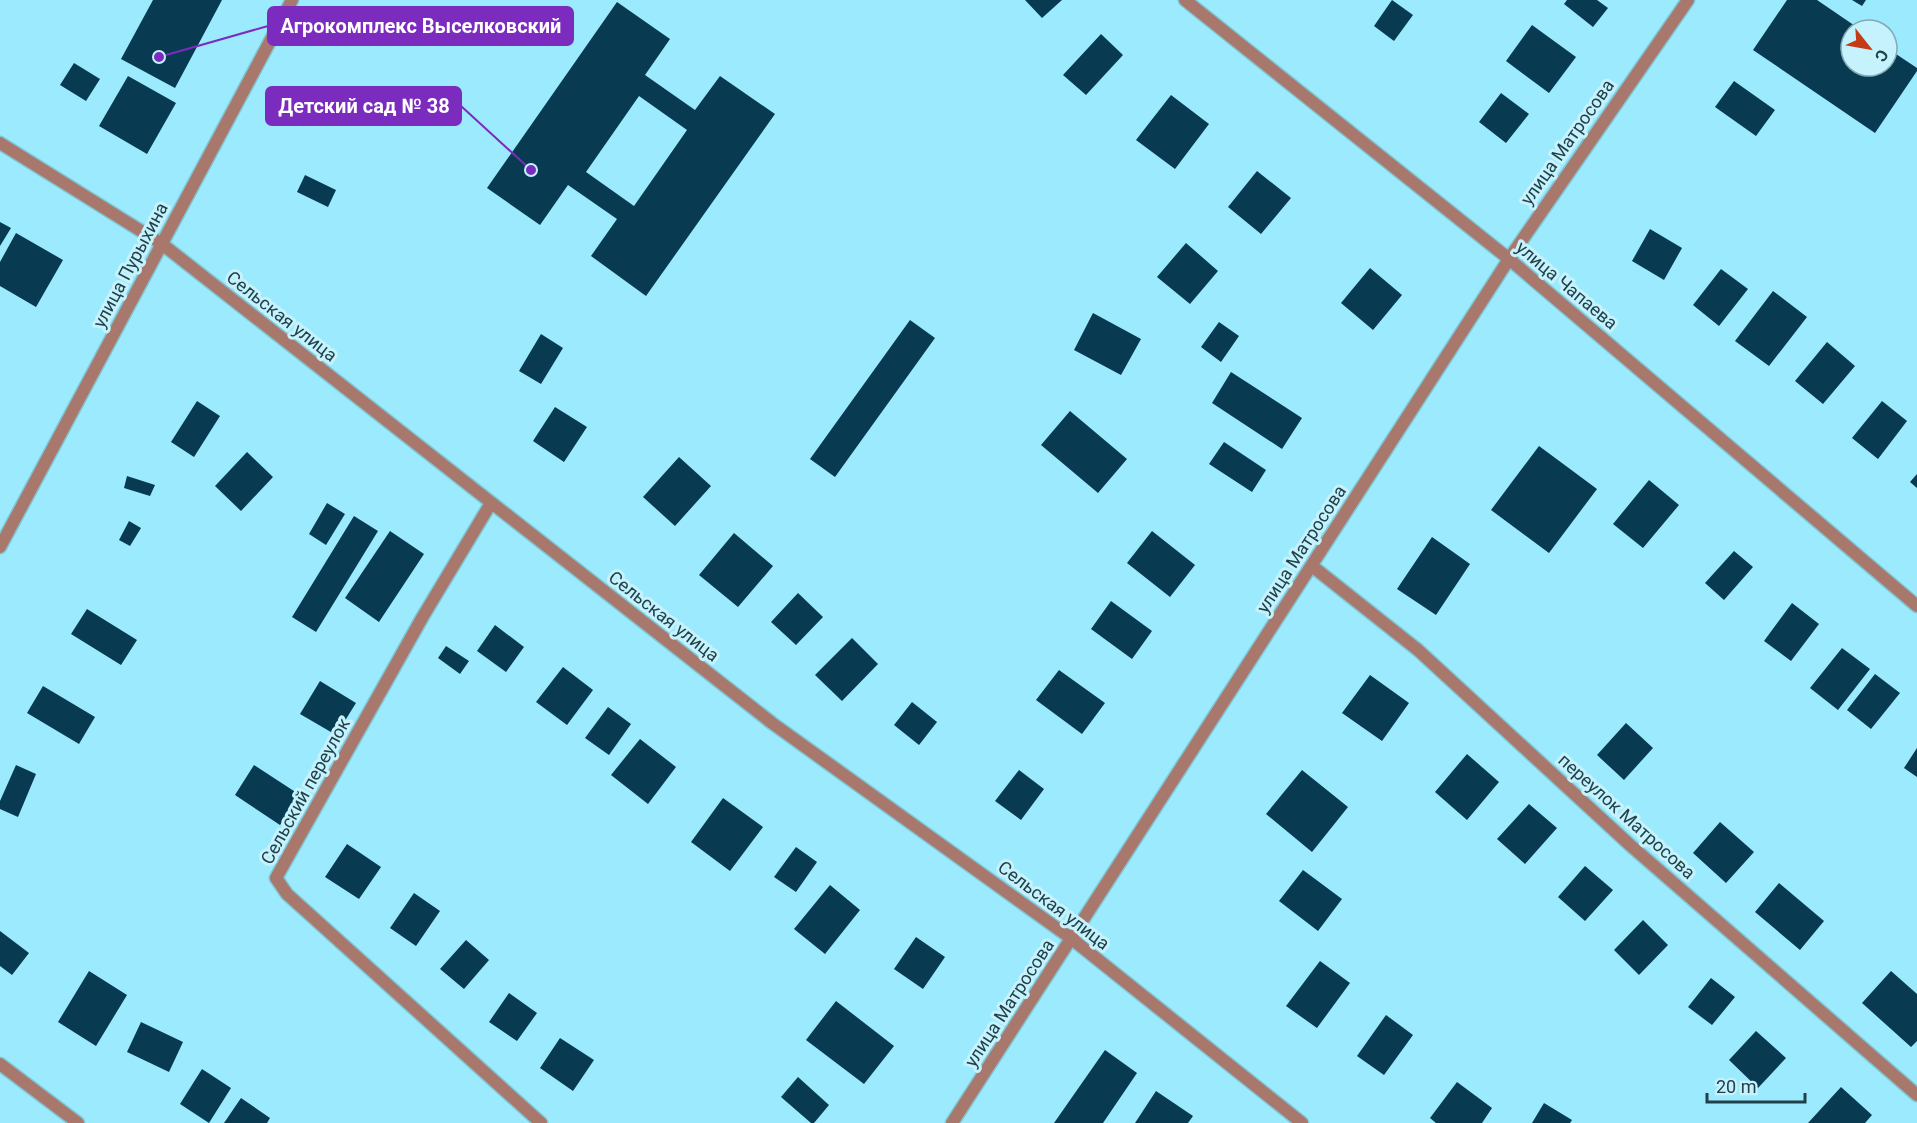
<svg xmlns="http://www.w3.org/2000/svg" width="1917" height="1123" viewBox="0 0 1917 1123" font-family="Roboto,sans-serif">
<rect width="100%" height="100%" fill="#9ceafd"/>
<!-- building -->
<path fill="#083a51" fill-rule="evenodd" d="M153,0H222L175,88L121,59Z
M1025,0H1062L1042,18Z
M1392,0L1413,15L1394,41L1374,26Z
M1567,0H1597L1608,8L1593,27L1564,4Z
M1787,0H1817L1861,30H1851V66H1887V48L1917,68V71L1875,133L1753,50Z
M1852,0H1866L1862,6Z
M617,2L670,39L645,75L695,110L720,76L775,114L646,296L591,256L617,219L568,185L540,225L487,188ZM639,96L687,130L634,206L586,172Z
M1532,25L1576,57L1549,93L1506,61Z
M1101,34L1123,55L1086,95L1063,75Z
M74,63L100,79L86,101L60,85Z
M128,76L176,103L147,154L99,126Z
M1734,81L1775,110L1756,136L1715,107Z
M1501,93L1529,114L1506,143L1479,122Z
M1171,95L1209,124L1175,169L1136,140Z
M1257,171L1291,198L1261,234L1228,207Z
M305,175L336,190L328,207L297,192Z
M0,222L11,228L0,246Z
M1650,229L1682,248L1664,280L1632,261Z
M16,233L63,260L36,307L0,286V262Z
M1186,243L1218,271L1190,304L1157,277Z
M1370,268L1402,295L1373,330L1341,303Z
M1721,269L1748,289L1719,326L1693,305Z
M1773,291L1807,317L1769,366L1735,341Z
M1093,313L1141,339L1121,375L1074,350Z
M910,320L935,338L835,477L810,459Z
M1219,322L1239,336L1221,362L1201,347Z
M541,334L563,348L541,384L519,371Z
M1827,342L1855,366L1823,404L1795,381Z
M1231,372L1302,418L1282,449L1212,403Z
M197,401L220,416L194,457L171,442Z
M1882,401L1907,421L1878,459L1852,438Z
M555,407L587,427L564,462L533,441Z
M1070,411L1127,459L1098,493L1041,445Z
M1224,442L1266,470L1252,492L1209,464Z
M1539,446L1597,489L1549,553L1491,510Z
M247,452L273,477L241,511L215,486Z
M679,457L711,486L675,526L643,497Z
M1917,474V488L1910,482Z
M127,476L155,485L150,496L124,488Z
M1649,480L1679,505L1643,548L1613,524Z
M327,503L345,514L326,545L309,534Z
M354,516L378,531L316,632L292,617Z
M129,521L141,528L130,546L119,540Z
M390,531L424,554L379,622L345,598Z
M1152,531L1195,565L1170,597L1127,563Z
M734,533L773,566L738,607L699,575Z
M1432,537L1470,564L1436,615L1397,589Z
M1734,551L1753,567L1724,600L1705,583Z
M798,593L823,617L796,645L771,622Z
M1111,601L1152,631L1132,659L1091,629Z
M1792,603L1819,624L1791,661L1764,641Z
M87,609L137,640L121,665L71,634Z
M495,625L524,647L506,672L477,651Z
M852,638L878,664L842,701L815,675Z
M446,646L469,661L460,674L438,658Z
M1842,648L1870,669L1838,710L1810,688Z
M563,667L593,690L567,725L536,702Z
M1059,670L1105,703L1082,734L1036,700Z
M1875,674L1900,693L1871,729L1847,710Z
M1370,675L1409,703L1382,741L1342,713Z
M320,681L356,703L336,735L300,714Z
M43,686L95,717L79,744L27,713Z
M912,702L937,722L919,745L894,725Z
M608,707L631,724L609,755L585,738Z
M1626,723L1653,748L1624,780L1597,755Z
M640,739L676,767L648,804L611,775Z
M1917,748V777L1904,768Z
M1467,754L1499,782L1467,820L1435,792Z
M16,765L36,774L18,817L0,809V801Z
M254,765L300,795L280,825L235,795Z
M1019,770L1044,789L1021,820L995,801Z
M1302,770L1348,807L1312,852L1266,814Z
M723,798L763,827L730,871L691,842Z
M1529,804L1557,828L1525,864L1497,839Z
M1720,822L1754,852L1726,883L1693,853Z
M347,844L381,867L359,899L325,877Z
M796,847L817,862L796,892L774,877Z
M1585,866L1613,890L1585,921L1558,897Z
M1303,870L1342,899L1318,931L1279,901Z
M1779,883L1824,921L1800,950L1755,912Z
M830,885L860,910L825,954L794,929Z
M414,893L440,911L416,946L390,928Z
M1643,920L1668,945L1639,975L1614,950Z
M0,931L29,953L12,975L0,966Z
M916,937L945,957L923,989L894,969Z
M466,940L489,960L464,989L440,969Z
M1320,961L1350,983L1317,1028L1286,1006Z
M89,971L127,995L96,1046L58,1022Z
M1891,971L1917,994V1041L1911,1047L1862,1003Z
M1711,978L1735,997L1712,1025L1688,1007Z
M509,993L537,1013L517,1041L489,1022Z
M836,1001L894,1046L864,1084L806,1040Z
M1386,1015L1413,1035L1384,1075L1357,1056Z
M141,1022L183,1042L169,1072L127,1052Z
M1756,1031L1786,1058L1758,1088L1729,1060Z
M560,1038L594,1060L573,1091L540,1068Z
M1105,1050L1137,1073L1103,1123H1054Z
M202,1069L231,1088L209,1123L180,1104Z
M798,1077L829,1105L814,1123H811L781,1097Z
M1457,1082L1492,1108L1482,1123H1436L1430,1118Z
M1841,1087L1872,1115L1865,1123H1808Z
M1156,1091L1193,1116L1188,1123H1135Z
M241,1098L270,1118L267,1123H224Z
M1544,1103L1572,1120L1570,1123H1532Z"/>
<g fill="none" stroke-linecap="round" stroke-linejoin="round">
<defs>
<path id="minor" d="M1185,0L1509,259L1917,606
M0,143L162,244L772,723L1072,939L1302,1123
M491,503L422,618L276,878L287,894L541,1123
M1312,566L1418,650L1630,845L1917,1095
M0,1064L78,1123
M952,1123L1509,259L1688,0"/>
<path id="tertiary" d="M0,547L292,0"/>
</defs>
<!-- minor casing -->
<use href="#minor" stroke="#81c5d5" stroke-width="15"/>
<!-- tertiary casing -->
<use href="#tertiary" stroke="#81c5d5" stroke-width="15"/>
<!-- minor -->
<use href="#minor" stroke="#a9786c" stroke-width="12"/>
<!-- tertiary -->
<use href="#tertiary" stroke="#a9786c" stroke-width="12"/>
</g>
<g text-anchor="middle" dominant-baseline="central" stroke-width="6" stroke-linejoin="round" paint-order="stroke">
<!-- street labels -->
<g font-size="18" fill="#204149" stroke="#c5f2fd">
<text transform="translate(1567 142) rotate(-55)">улица Матросова</text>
<text transform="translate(130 265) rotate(-62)">улица Пурыхина</text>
<text transform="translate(1567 285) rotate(40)">улица Чапаева</text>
<text transform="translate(282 316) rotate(38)">Сельская улица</text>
<text transform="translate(1301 549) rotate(-57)">улица Матросова</text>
<text transform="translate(664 616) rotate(38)">Сельская улица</text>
<text transform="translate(305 791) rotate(-61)">Сельский переулок</text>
<text transform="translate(1627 816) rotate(42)">переулок Матросова</text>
<text transform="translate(1054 905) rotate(37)">Сельская улица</text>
<text transform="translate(1009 1003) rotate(-57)">улица Матросова</text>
</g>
</g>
<!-- callouts -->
<path fill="none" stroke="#7b2cbf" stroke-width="2" d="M159 57L268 26M531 170L461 106"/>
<g fill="#7b2cbf" stroke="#c5f2fd" stroke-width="2">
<circle cx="159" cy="57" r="6"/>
<circle cx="531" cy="170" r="6"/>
</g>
<g fill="#7b2cbf" stroke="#7b2cbf" stroke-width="2">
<rect x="268" y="7" width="305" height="38" rx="6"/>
<rect x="266" y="87" width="195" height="38" rx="6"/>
</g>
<g font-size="20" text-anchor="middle" font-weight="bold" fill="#fff">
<text x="421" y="33">Агрокомплекс Выселковский</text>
<text x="364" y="113">Детский сад № 38</text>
</g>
<!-- north arrow -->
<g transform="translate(1869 48) rotate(121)"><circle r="28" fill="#c5f2fd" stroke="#83abb5" stroke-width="1.5"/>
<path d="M0-4.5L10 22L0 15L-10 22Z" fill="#c43b16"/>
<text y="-9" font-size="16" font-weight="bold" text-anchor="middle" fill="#204149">С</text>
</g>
<!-- scale -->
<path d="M1707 1093v9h98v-9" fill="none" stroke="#204149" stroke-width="3"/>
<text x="1716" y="1093" font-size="18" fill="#204149" stroke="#c5f2fd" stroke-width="4.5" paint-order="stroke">20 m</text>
</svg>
